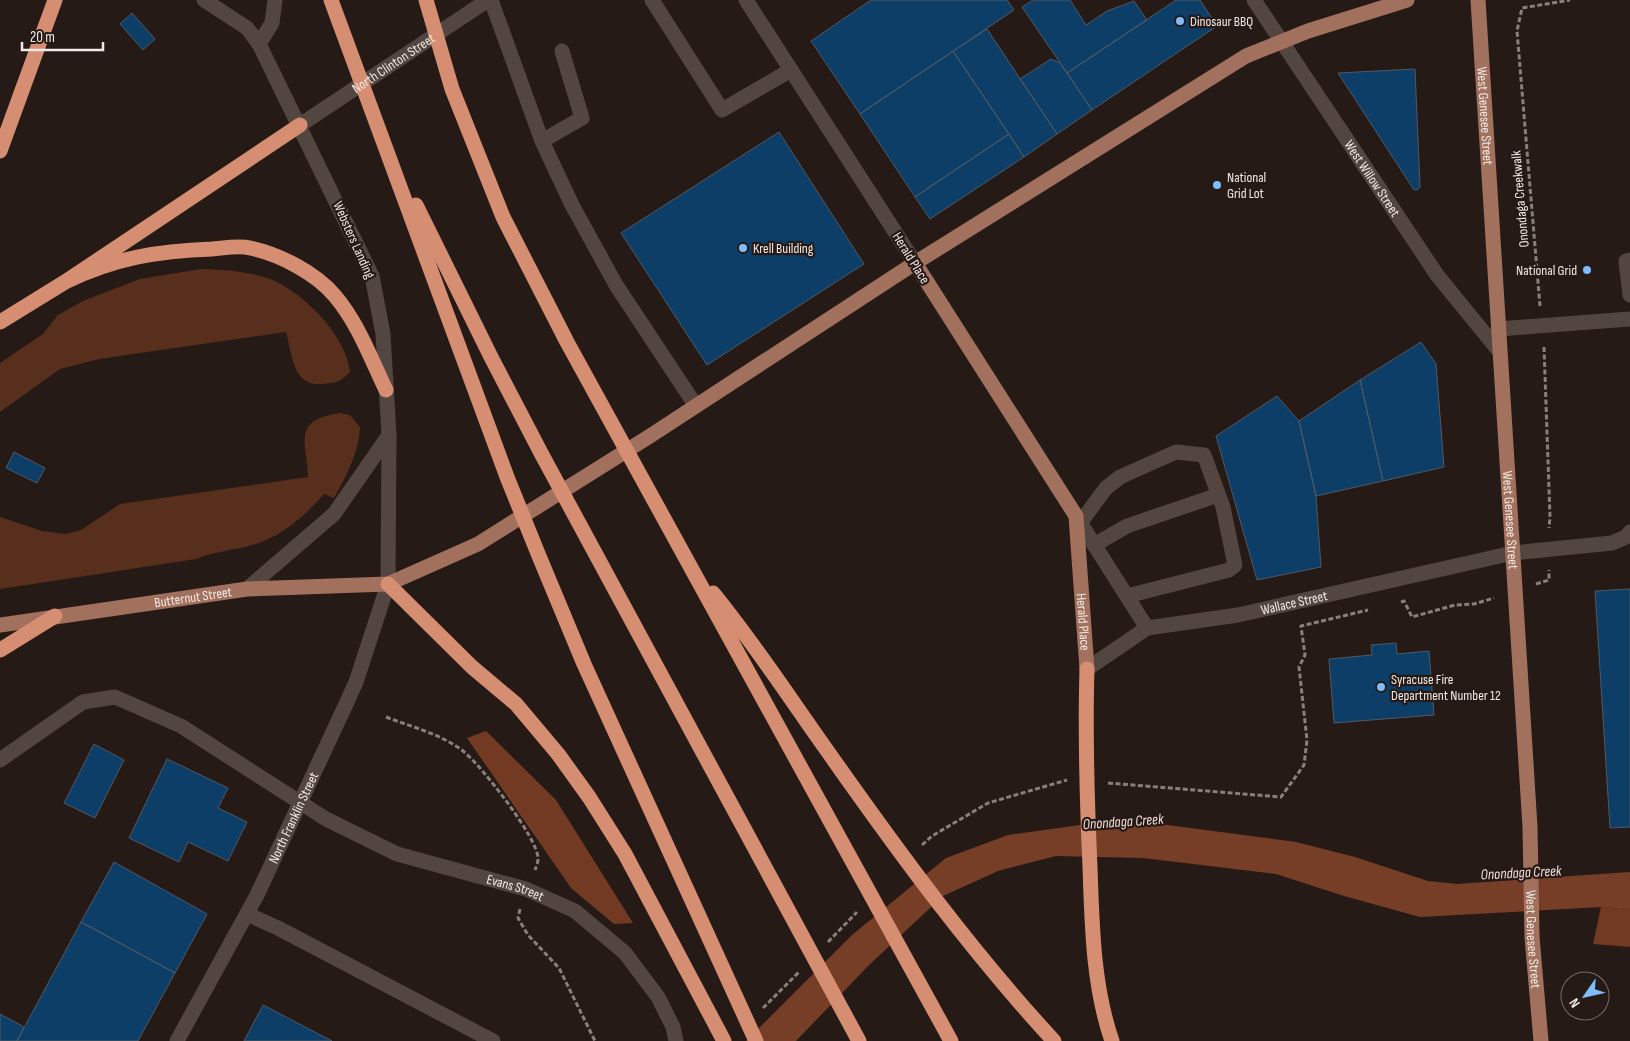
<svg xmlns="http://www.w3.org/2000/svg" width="1630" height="1041" viewBox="0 0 1630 1041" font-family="'Sofia Sans Condensed',sans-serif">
<rect width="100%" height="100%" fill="#261a16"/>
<!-- green -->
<path fill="#582e1d" d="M201,269C224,270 248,271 270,279C302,291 347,336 350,372C341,382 335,383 322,384C292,387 292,352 286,332L99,359L60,369L0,412V363L43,334L58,315L83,301L140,279Z
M341,413L350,415L360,427C359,452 346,477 334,498L324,494C303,518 278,540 245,547C227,551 213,552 196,559L0,589V517L42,531L66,534L81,530L120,504L308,477C306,439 292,420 341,413Z"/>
<!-- forest -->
<path fill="#733a23" d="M486,731L556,800L633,923L614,924L571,888L467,738Z
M1601,907L1630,910V947L1593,944Z"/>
<!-- water -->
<path fill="#773e27" d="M1122,819L1296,842L1355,857L1428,881L1457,884L1630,872V910L1601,907L1420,917L1344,896L1276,874L1143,858L1056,856L998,871L943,896L868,966L796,1041H746L852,935L946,858L1008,835Z"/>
<!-- building -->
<path fill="#0d3e67" stroke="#505963" d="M871,0H1007L1014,10L860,114L811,41Z
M1033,0H1070L1086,25L1107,11L1134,1L1147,20L1067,73L1022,7Z
M1176,0H1200L1217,26L1092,110L1067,73Z
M132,13L155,39L143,50L120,24Z
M987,29L1057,134L1024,157L953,51Z
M953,51L1009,134L915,197L860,114Z
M1051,59L1060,63L1092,110L1057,134L1020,79Z
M1415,69L1420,187L1417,190H1414L1338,73Z
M779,132L864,264L707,365L621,233Z
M1009,134L1024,157L930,219L915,197Z
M1421,342L1436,364L1444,467L1383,481L1360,380Z
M1360,380L1383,481L1316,496L1299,421Z
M1277,396L1299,421L1316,496L1321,567L1257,580L1216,436Z
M14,452L45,468L37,483L6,468Z
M1630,589V827L1610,828L1595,591Z
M1396,643L1397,654L1429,651L1434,715L1334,723L1329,659L1372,655L1371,645Z
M94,744L124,760L95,818L64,803Z
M167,759L228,788L218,808L247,822L228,861L188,842L179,862L129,838Z
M114,862L207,914L175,973L81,922Z
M81,922L175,973L138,1041H17Z
M263,1005L332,1041H244Z
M0,1014L24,1027L17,1041H0Z"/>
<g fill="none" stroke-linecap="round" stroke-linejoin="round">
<!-- path -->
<path stroke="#897f7b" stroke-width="3" stroke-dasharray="5 2.5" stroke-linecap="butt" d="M1540,306L1517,31L1522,8L1570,0
M1544,347L1550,517L1549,528
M1536,584L1549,580V570
M1401,602L1404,601L1412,617L1455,605L1474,604L1494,598
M386,717C412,727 441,734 463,751C480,764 539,839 538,859C538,863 536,867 535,870
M1108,783L1281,797L1304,765L1307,740L1299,667L1305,655L1301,626L1368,610
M922,845L932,836L988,803L1067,780
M520,909L518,918L528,935L559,968L595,1041
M828,942L857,912
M763,1008L799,972"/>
<!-- minor -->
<g stroke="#534540" stroke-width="15">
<path d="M491,0L542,141L582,118L562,51"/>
<path d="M652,0L722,110L791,70"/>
<path d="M746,0L915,263"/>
<path id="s1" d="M1254,0L1437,275L1499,351"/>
<path d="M259,44L272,23L275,0"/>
<path id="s2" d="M300,125L488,0"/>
<path d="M542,141L572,205L616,285L696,406"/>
<path d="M1630,260L1626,261L1630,295"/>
<path d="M1498,329L1630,319"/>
<path d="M1076,516L1147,628"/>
<path d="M1080,523L1106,488L1120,477L1176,452L1204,455L1223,507L1235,565L1229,570L1127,596"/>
<path d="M1094,545L1127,526L1218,495"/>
<path d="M247,589L334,514L389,435"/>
<path id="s3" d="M1087,669L1147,628L1238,615L1513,553L1612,543L1626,537L1630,532"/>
<path id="s4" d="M0,760L83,702L115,697L181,726L326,819L397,854L526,889L575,911L625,953L658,997L673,1027L676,1041"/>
<path d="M247,914L278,928L493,1041"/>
<path id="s5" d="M177,1041L257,895L347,702L356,682L388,584L389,435L383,334L372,276L259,44L247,28L204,0"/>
</g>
<!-- major -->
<g stroke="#a2715e" stroke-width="15">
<path id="s6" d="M1478,0L1530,827L1532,937L1541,1041"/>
<path id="s7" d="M915,263L1076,516L1087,669"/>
<path id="s8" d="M0,625L247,589L388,584L478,544L650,436L915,263L1246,56L1308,31L1407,0"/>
</g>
<!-- highway -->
<path stroke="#d68e72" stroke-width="15" d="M331,0L507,477L539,556L584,664L756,1041
M426,0L452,89L503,217L567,342L951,1041
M0,151L55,0
M416,205L491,357L541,453L859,1041
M65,282C115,258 157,251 212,249C224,248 239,245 250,248C279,254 316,273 335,296C358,323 371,359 386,390
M0,322L65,282L300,125
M388,584L472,667L516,704L558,754L589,797L625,854L724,1041
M713,593C754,643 789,697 826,749C897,850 970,950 1054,1041
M0,650L55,616
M1087,669C1085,735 1087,801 1090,867C1092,926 1093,986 1112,1041"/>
</g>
<!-- markers -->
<g fill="#7fbdfa" stroke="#261a16" stroke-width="2">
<circle cx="1180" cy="21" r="5"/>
<circle cx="1217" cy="185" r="5"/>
<circle cx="743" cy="248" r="5"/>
<circle cx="1587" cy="270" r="5"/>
<circle cx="1381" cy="687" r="5"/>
</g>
<g text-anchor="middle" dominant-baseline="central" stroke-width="4.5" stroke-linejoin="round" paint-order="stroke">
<!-- poi labels -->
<g font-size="14" fill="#f1e9e5" stroke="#261a16" text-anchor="start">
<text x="1190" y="21">Dinosaur BBQ</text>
<text x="1227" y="177">National<tspan x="1227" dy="16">Grid Lot</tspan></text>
<text x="753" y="248">Krell Building</text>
<text x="1577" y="270" text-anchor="end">National Grid</text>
<text x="1391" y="679">Syracuse Fire<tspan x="1391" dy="16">Department Number 12</tspan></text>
</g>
<!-- street labels -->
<g font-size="14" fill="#f1e9e5" stroke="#261a16">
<text stroke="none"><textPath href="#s2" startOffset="112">North Clinton Street</textPath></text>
<text stroke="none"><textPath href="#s6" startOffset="116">West Genesee Street</textPath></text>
<text stroke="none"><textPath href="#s1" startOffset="214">West Willow Street</textPath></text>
<text transform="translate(1520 199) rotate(-95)">Onondaga Creekwalk</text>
<text transform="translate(354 240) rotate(66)">Websters Landing</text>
<text transform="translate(911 258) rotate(58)">Herald Place</text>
<text stroke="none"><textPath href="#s6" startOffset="521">West Genesee Street</textPath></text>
<text stroke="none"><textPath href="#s8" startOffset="195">Butternut Street</textPath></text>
<text stroke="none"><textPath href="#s3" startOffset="222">Wallace Street</textPath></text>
<text stroke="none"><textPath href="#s7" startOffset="406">Herald Place</textPath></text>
<text stroke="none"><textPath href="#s5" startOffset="252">North Franklin Street</textPath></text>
<text stroke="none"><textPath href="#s4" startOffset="580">Evans Street</textPath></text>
<text stroke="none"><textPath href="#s6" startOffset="941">West Genesee Street</textPath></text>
</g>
<!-- water labels -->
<g font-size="15" font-style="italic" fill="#f1ded7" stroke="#261a16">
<text transform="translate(1123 822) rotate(-4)">Onondaga Creek</text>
<text transform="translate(1521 873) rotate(-3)">Onondaga Creek</text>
</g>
</g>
<!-- north arrow -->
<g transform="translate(1585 996) rotate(236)"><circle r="24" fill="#261a16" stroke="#776d69"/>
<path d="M0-4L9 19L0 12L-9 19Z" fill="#7fbdfa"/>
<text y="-8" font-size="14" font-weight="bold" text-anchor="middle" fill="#f1e9e5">N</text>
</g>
<!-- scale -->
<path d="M22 42v8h81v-8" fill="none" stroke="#f1e9e5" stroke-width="2.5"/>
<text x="30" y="42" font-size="15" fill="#f1e9e5" stroke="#261a16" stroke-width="4" paint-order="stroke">20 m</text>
</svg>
